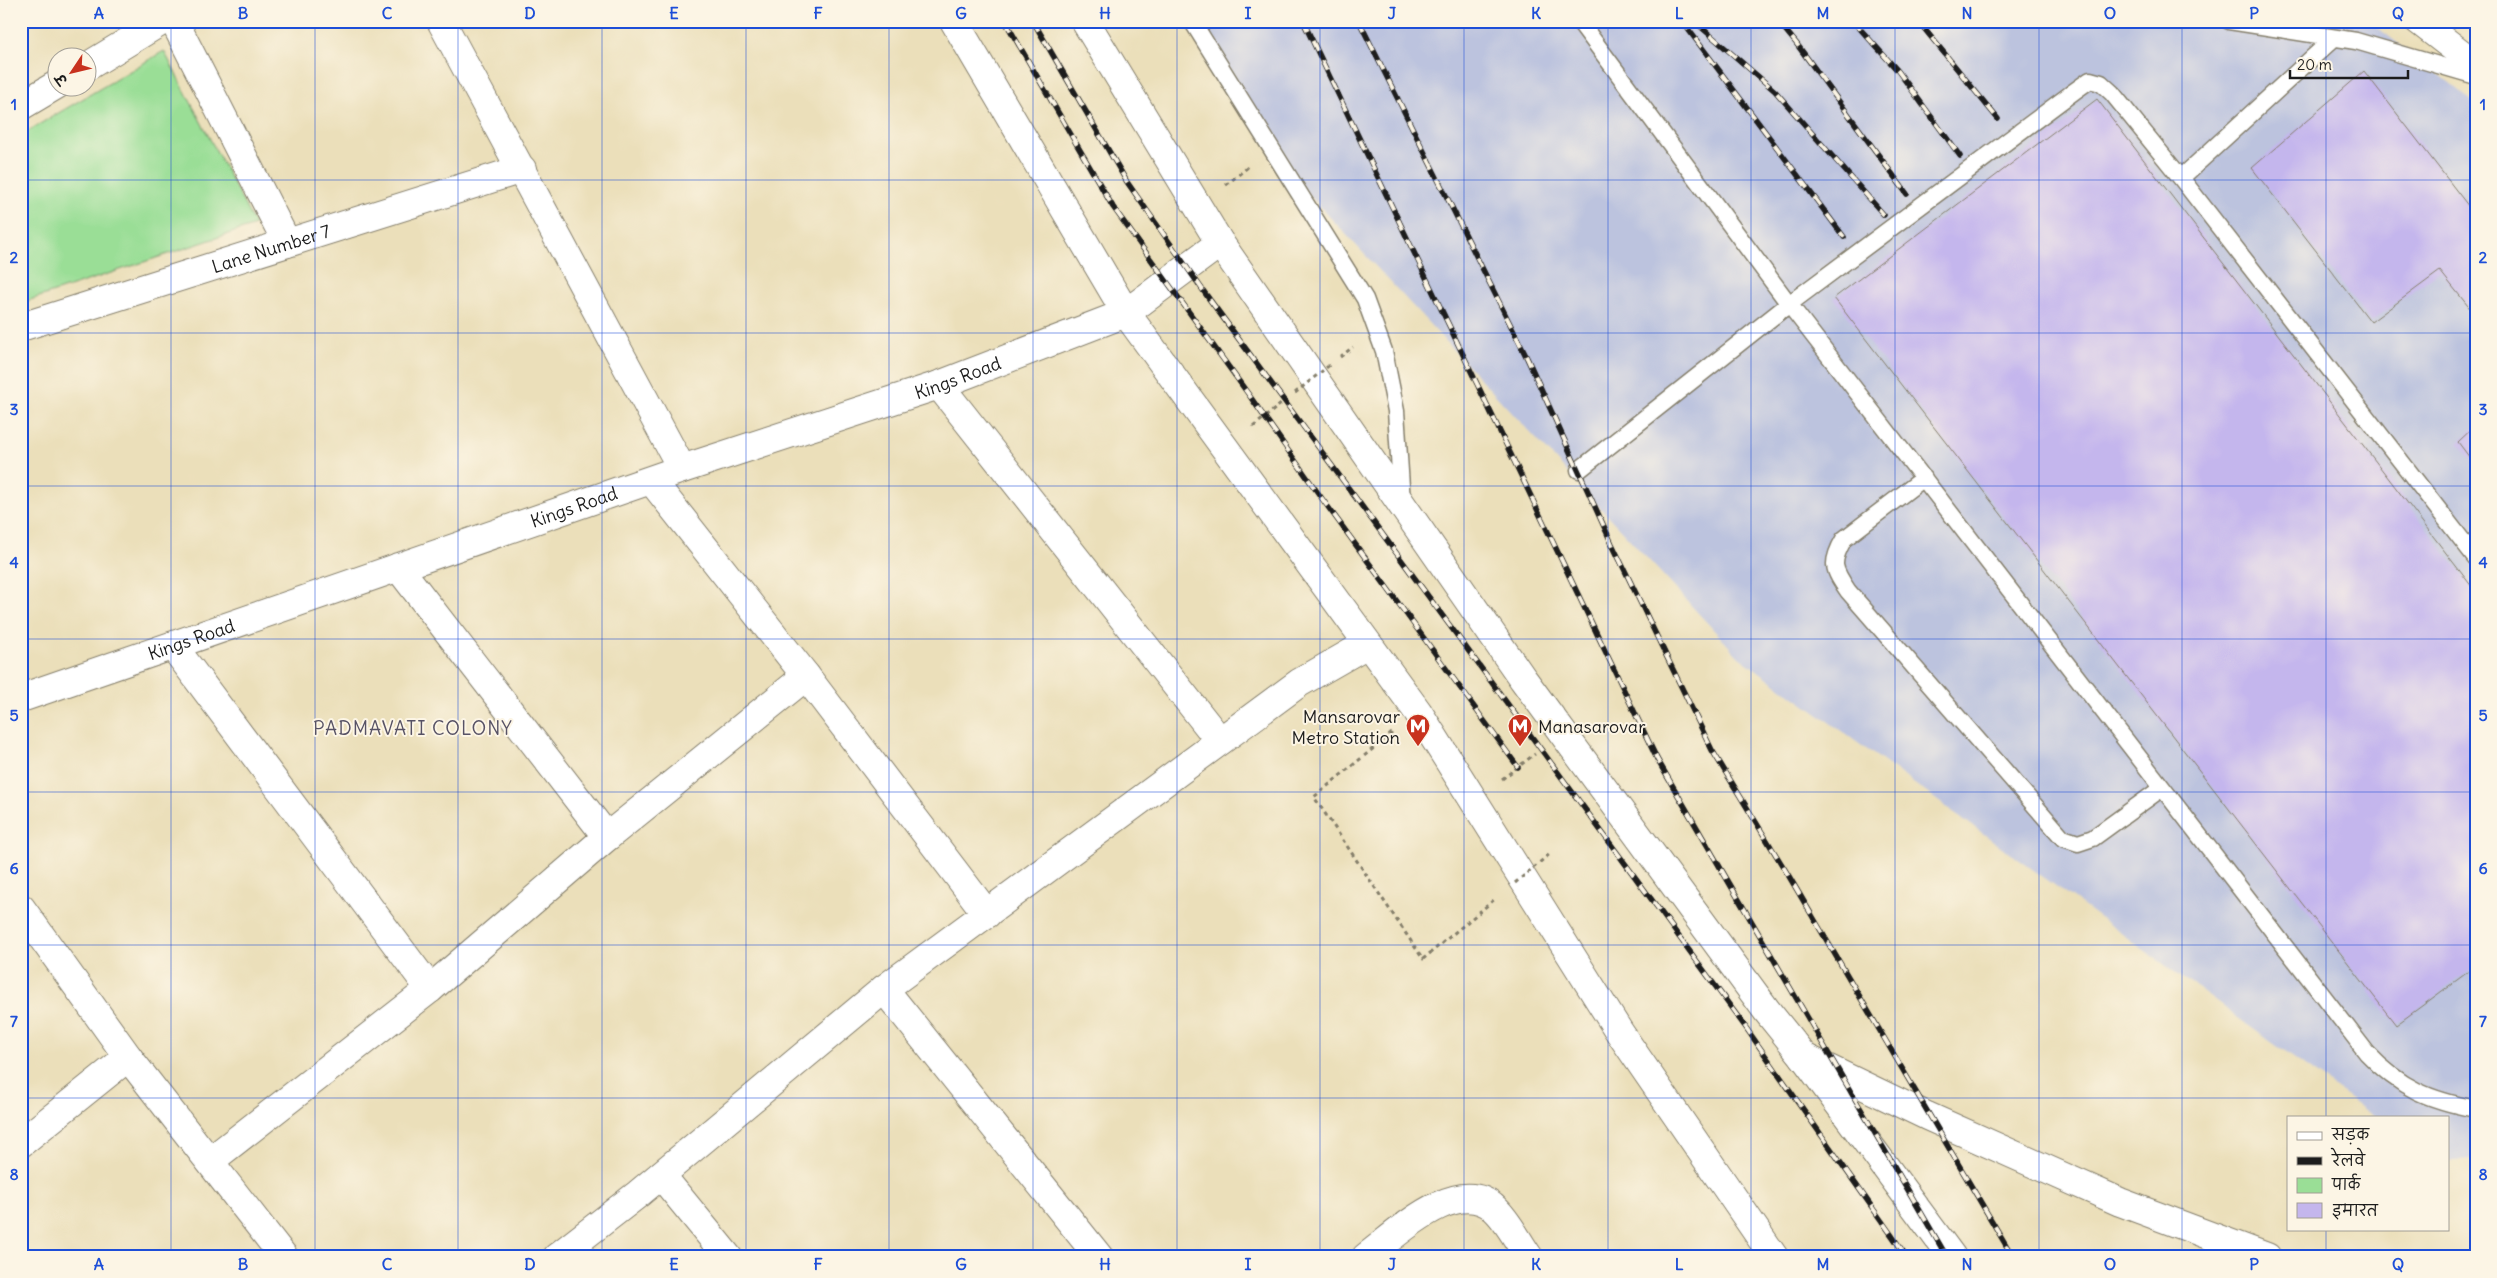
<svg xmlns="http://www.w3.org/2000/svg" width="2497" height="1278" viewBox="0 0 2497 1278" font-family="Delius,'Playpen Sans Deva',sans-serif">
<rect width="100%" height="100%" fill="#fcf5e5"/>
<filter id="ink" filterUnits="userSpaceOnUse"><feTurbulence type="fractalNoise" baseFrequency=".02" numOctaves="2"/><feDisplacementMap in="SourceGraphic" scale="10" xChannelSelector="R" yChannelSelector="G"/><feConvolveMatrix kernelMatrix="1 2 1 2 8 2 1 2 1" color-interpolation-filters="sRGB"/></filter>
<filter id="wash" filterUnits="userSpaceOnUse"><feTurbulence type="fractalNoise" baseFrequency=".0096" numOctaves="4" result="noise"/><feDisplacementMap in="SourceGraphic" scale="20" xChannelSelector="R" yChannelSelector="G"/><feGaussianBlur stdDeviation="1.12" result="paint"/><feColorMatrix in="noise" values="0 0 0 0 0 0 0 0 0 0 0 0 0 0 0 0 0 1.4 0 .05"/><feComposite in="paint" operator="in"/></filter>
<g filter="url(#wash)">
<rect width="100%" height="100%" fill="#ebdfba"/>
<!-- industrial -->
<path fill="#bcc3de" d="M1195,21H2369L2476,104V1160L2448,1161V1117H2375L1739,657L1274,157Z"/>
<!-- green -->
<path fill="#9ade96" stroke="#5b7d59" d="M164,51L255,225L21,303V135Z"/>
<g id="blocks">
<!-- building -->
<path fill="#c4b6ed" d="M2364,71L2476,216V316L2440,271L2371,322L2252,168Z
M2097,99L2476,592V966L2396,1025L1834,298Z
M2476,425V466L2458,442Z"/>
</g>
</g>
<g filter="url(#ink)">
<use href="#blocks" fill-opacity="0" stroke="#847e6b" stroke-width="1"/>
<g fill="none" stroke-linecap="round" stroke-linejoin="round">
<defs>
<path id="lane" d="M1192,21L1365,299L1384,351L1396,411L1402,502
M2229,21L2356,41L2476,76
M2181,178L2334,38
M1579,470L1789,304L1579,21
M1924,478L1844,539C1830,563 1833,569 1848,591L2063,838L2078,843L2093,838L2162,788
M2476,558L2181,178L2112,93L2101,83L2090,80L2076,90L1789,304L2367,1053C2400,1088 2429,1100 2476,1109"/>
<g id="street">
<path d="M174,21L287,243"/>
<path d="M441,21L682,469"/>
<path d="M88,66L162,21"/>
<path d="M21,106L58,84"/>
<path id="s1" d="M21,327L522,169"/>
<path d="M939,385L1220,741"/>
<path d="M652,481L806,676L987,914"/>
<path d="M398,567L607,837"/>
<path d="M173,646L430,989"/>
<path d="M21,908L128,1057L284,1257"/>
<path d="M884,989L1099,1257"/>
<path d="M21,1143L128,1057"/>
<path d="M210,1161L430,989L607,837L806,676"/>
<path d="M661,1175L728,1257"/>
<path d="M557,1257L638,1194L884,989L1299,683L1367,644"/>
<path d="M1366,1257C1396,1235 1458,1173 1495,1209C1509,1222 1518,1242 1529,1257"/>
</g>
<g id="secondary">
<path d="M2419,21L2476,65"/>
<path id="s2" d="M21,698L682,469L939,385L1126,313L1220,243"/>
</g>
<path id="primary" d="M954,21L1126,313L1418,712L1620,1033L1774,1257
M1085,21L1220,243L1523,679L1767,1011L1804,1057L1952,1257"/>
<path id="highway" d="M1804,1057L1927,1116L2120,1202L2267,1257"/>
</defs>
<!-- lane casing -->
<use href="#lane" stroke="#847e6b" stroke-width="19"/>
<!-- street casing -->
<use href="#street" stroke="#847e6b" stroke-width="30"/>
<!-- secondary casing -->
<use href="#secondary" stroke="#847e6b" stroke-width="30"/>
<!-- primary casing -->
<use href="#primary" stroke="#847e6b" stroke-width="30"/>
<!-- highway casing -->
<use href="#highway" stroke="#847e6b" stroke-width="30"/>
<!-- path -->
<path stroke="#847e6b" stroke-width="3" stroke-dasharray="4 4" stroke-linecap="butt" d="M1226,185L1248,167
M1340,357L1353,347
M1253,427L1287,399
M1392,733L1314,797L1423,959L1495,899
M1502,779L1535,754"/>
<!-- lane -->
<use href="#lane" stroke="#fff" stroke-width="16"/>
<!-- street -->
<use href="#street" stroke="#fff" stroke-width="28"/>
<!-- secondary -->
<use href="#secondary" stroke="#fff" stroke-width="28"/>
<!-- primary -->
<use href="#primary" stroke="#fff" stroke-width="28"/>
<!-- highway -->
<use href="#highway" stroke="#fff" stroke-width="28"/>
<defs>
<path id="rail" d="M1005,21L1113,207L1249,395L1323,500L1518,767
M1033,21L1127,182L1207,296L1744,1025L1907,1257
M1303,21L1657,759L1947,1257
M1359,21L1527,358L1612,544L1712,750L1790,878L2013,1257
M1682,21L1844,237
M1694,21L1775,91L1884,215
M1778,21L1796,43L1907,194
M1853,21L1898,71L1960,156
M1918,21L1998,119"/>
</defs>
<!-- rail casing -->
<use href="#rail" stroke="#1c1c1c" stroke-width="5.5"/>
<!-- rail -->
<use href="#rail" stroke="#fcf5e5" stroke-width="4" stroke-dasharray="11" stroke-linecap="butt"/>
<!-- path-bridge -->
<path stroke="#847e6b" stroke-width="3" stroke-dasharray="4 4" stroke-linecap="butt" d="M1295,393L1332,363
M1515,883L1551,853"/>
</g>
</g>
<!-- grid -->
<path fill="none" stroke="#1d4ed8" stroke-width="1" stroke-opacity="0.55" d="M171,21V1257M315,21V1257M458,21V1257M602,21V1257M746,21V1257M889,21V1257M1033,21V1257M1177,21V1257M1320,21V1257M1464,21V1257M1608,21V1257M1751,21V1257M1895,21V1257M2039,21V1257M2182,21V1257M2326,21V1117M21,180H2476M21,333H2476M21,486H2476M21,639H2476M21,792H2476M21,945H2476M21,1098H2476M2326,1229V1257"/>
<!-- icons -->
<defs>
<symbol id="metro-pin" viewBox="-11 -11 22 30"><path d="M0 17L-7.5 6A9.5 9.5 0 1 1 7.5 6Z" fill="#c8321e" stroke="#fcf5e5"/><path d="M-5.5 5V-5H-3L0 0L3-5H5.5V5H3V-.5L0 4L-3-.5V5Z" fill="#fff"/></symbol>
</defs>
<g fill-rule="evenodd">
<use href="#metro-pin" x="1404" y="712" width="28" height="38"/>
<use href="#metro-pin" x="1506" y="712" width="28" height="38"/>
</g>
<g text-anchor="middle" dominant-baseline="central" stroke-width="4" stroke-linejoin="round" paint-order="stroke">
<!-- street labels -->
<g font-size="18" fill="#1c1c1c" stroke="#fcf5e5">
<text stroke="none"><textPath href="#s1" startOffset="262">Lane Number 7</textPath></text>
<text stroke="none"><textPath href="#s2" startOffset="990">Kings Road</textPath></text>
<text stroke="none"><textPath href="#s2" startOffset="585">Kings Road</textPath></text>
<text stroke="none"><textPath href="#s2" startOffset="180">Kings Road</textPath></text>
</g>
<!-- poi labels -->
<g font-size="18" fill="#1c1c1c" stroke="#fcf5e5" text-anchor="end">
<text x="1400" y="716">Mansarovar<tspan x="1400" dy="21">Metro Station</tspan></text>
<text x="1538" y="726" text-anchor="start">Manasarovar</text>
</g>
<!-- neighbourhood labels -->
<g font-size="19" letter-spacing="1" fill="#575265" stroke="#fcf5e5">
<text x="413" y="728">PADMAVATI COLONY</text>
</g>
</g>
<!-- margin -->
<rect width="2497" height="1278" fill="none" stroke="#fcf5e5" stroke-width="55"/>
<!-- legend -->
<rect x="2287" y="1116" width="162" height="115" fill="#fcf5e5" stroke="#a29e95"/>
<rect x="2297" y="1132" width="25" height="8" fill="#ffffff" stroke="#a29e95"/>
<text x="2332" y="1140" font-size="15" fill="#1c1c1c">सड़क</text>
<rect x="2297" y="1157" width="25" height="8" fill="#1c1c1c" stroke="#a29e95"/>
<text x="2332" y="1166" font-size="15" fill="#1c1c1c">रेलवे</text>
<rect x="2297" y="1178" width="25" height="15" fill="#9ade96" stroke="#a29e95"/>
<text x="2332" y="1190" font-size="15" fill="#1c1c1c">पार्क</text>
<rect x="2297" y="1203" width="25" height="15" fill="#c4b6ed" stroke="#a29e95"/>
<text x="2332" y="1216" font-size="15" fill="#1c1c1c">इमारत</text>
<!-- north arrow -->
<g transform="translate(72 72) rotate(235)"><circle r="24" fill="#fcf5e5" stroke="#a29e95"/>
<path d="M0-4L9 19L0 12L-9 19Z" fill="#c8321e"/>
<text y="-8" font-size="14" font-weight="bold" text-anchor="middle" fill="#1c1c1c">उ</text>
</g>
<!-- scale -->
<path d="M2290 70v8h118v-8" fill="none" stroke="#1c1c1c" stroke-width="2.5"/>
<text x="2297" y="70" font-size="15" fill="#1c1c1c" stroke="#fcf5e5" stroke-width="4" paint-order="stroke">20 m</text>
<rect x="28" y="28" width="2442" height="1222" fill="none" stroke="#1d4ed8" stroke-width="2"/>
<g font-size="16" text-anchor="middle" font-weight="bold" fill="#1d4ed8">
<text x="99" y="19">A</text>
<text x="243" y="19">B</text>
<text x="387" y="19">C</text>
<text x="530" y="19">D</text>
<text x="674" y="19">E</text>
<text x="818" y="19">F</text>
<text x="961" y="19">G</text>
<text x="1105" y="19">H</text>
<text x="1248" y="19">I</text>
<text x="1392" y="19">J</text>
<text x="1536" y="19">K</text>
<text x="1679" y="19">L</text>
<text x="1823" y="19">M</text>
<text x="1967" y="19">N</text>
<text x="2110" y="19">O</text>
<text x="2254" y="19">P</text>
<text x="2398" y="19">Q</text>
<text x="14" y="110">1</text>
<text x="2483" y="110">1</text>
<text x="14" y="263">2</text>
<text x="2483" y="263">2</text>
<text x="14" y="415">3</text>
<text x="2483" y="415">3</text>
<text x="14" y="568">4</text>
<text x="2483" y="568">4</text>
<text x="14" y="721">5</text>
<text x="2483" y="721">5</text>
<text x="14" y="874">6</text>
<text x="2483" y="874">6</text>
<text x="14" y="1027">7</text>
<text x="2483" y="1027">7</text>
<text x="14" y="1180">8</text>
<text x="2483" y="1180">8</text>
<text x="99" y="1270">A</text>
<text x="243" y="1270">B</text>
<text x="387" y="1270">C</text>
<text x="530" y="1270">D</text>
<text x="674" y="1270">E</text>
<text x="818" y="1270">F</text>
<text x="961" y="1270">G</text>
<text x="1105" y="1270">H</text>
<text x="1248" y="1270">I</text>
<text x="1392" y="1270">J</text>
<text x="1536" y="1270">K</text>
<text x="1679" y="1270">L</text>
<text x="1823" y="1270">M</text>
<text x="1967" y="1270">N</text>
<text x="2110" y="1270">O</text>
<text x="2254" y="1270">P</text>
<text x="2398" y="1270">Q</text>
</g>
</svg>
